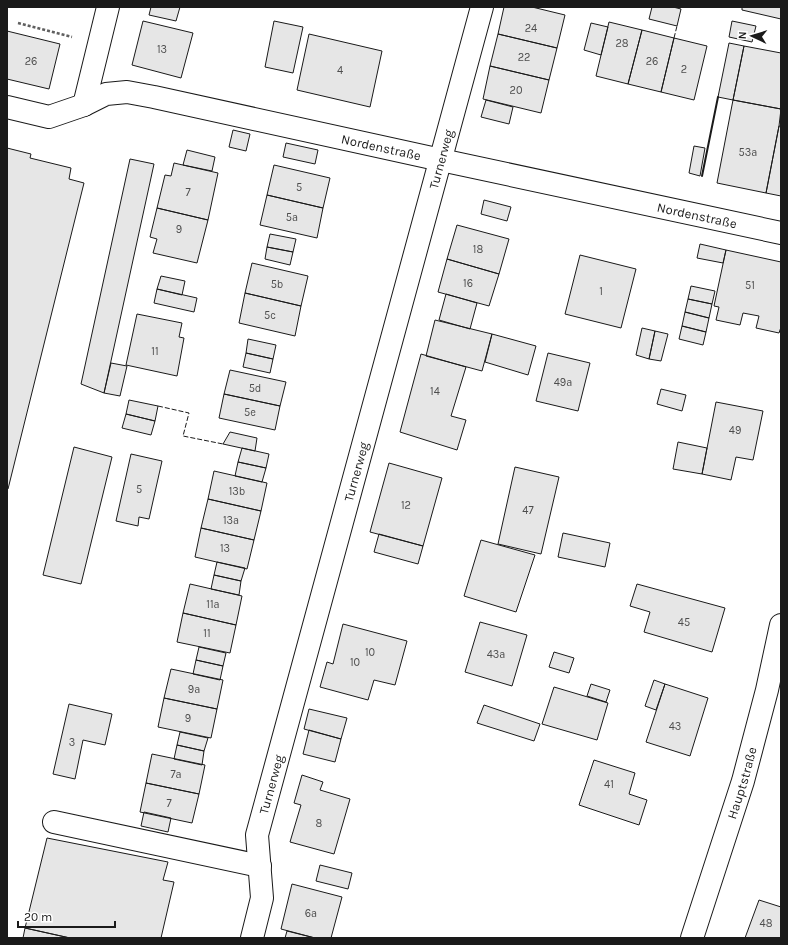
<svg xmlns="http://www.w3.org/2000/svg" width="788" height="945" viewBox="0 0 788 945" font-family="Karla,sans-serif">
<rect width="100%" height="100%" fill="#fff"/>
<!-- building -->
<path fill="#e6e6e6" stroke="#1a1a1a" d="M151,7H180L176,21L149,15Z
M504,7H532L565,15L557,48L498,34Z
M652,7H673L681,9L677,26L649,19Z
M742,7H781V19L742,10Z
M143,21L193,33L181,78L132,65Z
M274,21L303,27L293,73L265,67Z
M732,21L756,26L752,42L729,37Z
M609,22L642,30L628,84L596,76Z
M591,23L608,27L601,55L584,50Z
M642,30L674,38L661,92L628,84Z
M7,31L60,44L49,89L7,79Z
M309,34L382,51L370,107L297,90Z
M498,34L557,48L549,80L490,66Z
M674,38L707,46L694,100L661,92Z
M729,43L744,46L733,100L718,97Z
M744,46L781,53V109L733,100Z
M490,66L549,80L541,113L483,99Z
M486,100L513,107L509,124L481,117Z
M733,100L781,109L779,126L766,193L717,183Z
M779,126H781V196L766,193Z
M233,130L250,134L246,151L229,147Z
M286,143L318,150L315,164L283,157Z
M694,146L705,148L700,176L689,173Z
M7,148L31,154L30,158L71,168L69,179L84,183L8,489H7Z
M187,150L215,157L212,171L183,165Z
M130,159L154,164L104,393L81,384Z
M174,163L218,173L208,220L157,208L165,175L171,176Z
M274,165L330,178L323,208L267,195Z
M267,195L323,208L317,238L260,225Z
M484,200L511,207L507,221L481,214Z
M157,208L208,220L197,263L153,253L157,239L150,237Z
M457,225L509,239L499,274L447,259Z
M270,234L296,239L293,252L267,247Z
M700,244L726,250L723,263L697,258Z
M267,247L293,252L290,265L265,259Z
M726,250L781,262V327L779,333L756,328L759,316L743,313L740,325L716,320L719,307L714,306Z
M580,255L636,269L621,328L565,314Z
M447,259L499,274L489,306L438,292Z
M252,263L308,276L301,306L245,293Z
M161,276L185,281L182,295L157,289Z
M691,286L715,291L712,304L688,299Z
M157,289L197,298L194,312L154,303Z
M245,293L301,306L295,336L239,323Z
M446,294L477,303L470,329L439,320Z
M688,299L712,304L709,318L685,312Z
M685,312L709,318L706,332L682,326Z
M137,314L182,323L179,337L184,338L177,376L126,365Z
M435,320L492,334L482,371L426,356Z
M682,326L706,332L703,345L679,339Z
M642,328L655,331L649,359L636,355Z
M655,331L668,334L661,361L649,359Z
M492,334L536,346L528,375L485,362Z
M248,339L276,345L273,359L246,353Z
M246,353L273,359L270,373L243,367Z
M548,353L590,363L578,411L536,401Z
M421,354L466,367L451,416L466,420L457,450L400,432Z
M111,363L127,366L120,396L104,393Z
M230,370L286,382L280,406L224,394Z
M661,389L686,395L682,411L657,404Z
M224,394L280,406L275,430L219,418Z
M129,400L158,406L155,421L126,414Z
M716,402L763,411L753,460L736,457L731,480L702,474Z
M126,414L155,421L151,435L122,428Z
M230,432L257,438L255,451L223,444Z
M678,442L707,448L702,474L673,469Z
M74,447L112,457L81,584L43,575Z
M242,448L269,454L266,468L238,462Z
M131,454L162,461L149,519L139,517L138,526L116,521Z
M238,462L266,468L262,482L235,476Z
M389,463L442,478L423,546L370,532Z
M515,467L559,477L541,554L498,544Z
M214,471L267,483L261,511L208,499Z
M208,499L261,511L254,540L201,528Z
M201,528L254,540L247,569L195,557Z
M563,533L610,543L605,567L558,557Z
M379,534L423,546L418,564L374,552Z
M481,540L535,555L516,612L464,596Z
M217,562L245,568L241,581L214,575Z
M214,575L241,581L239,595L211,589Z
M190,584L242,596L236,625L183,613Z
M637,584L725,608L712,652L644,632L650,612L630,606Z
M183,613L236,625L230,653L177,642Z
M480,622L527,635L512,686L465,672Z
M343,624L407,641L395,685L374,680L368,700L320,687L327,662L333,664Z
M199,647L226,653L223,666L196,660Z
M554,652L574,658L569,673L549,667Z
M196,660L223,666L220,680L193,674Z
M171,669L223,680L217,709L164,698Z
M654,680L665,684L656,710L645,706Z
M591,684L610,690L606,702L587,696Z
M665,684L708,698L690,756L646,742Z
M554,687L608,703L597,740L542,724Z
M164,698L217,709L211,738L158,727Z
M69,704L112,714L105,745L83,740L75,779L53,774Z
M484,705L540,724L534,741L477,723Z
M309,709L347,718L341,739L304,729Z
M309,730L341,739L335,762L303,754Z
M180,732L208,738L204,751L177,745Z
M177,745L204,751L202,765L174,759Z
M152,754L205,765L199,794L146,783Z
M594,760L635,773L629,794L647,800L639,825L579,805Z
M302,775L323,782L320,790L350,799L334,854L290,842L301,805L294,803Z
M146,783L199,794L192,823L140,812Z
M144,812L171,818L168,832L141,826Z
M47,838L168,862L163,880L174,882L161,938H70L25,928Z
M320,865L352,873L348,889L316,881Z
M292,884L342,897L331,938H315L281,929Z
M759,900L781,907V938H745Z
M25,928L70,938H23Z
M287,931L315,938H285Z"/>
<g fill="none" stroke-linecap="round" stroke-linejoin="round">
<defs>
<g id="minor">
<path d="M84,105L108,7"/>
<path id="s1" d="M7,107L49,117L84,105L106,94L127,92L154,97L441,160L781,233"/>
<path d="M54,822L260,866"/>
<path id="s2" d="M252,938L262,898L257,835L482,7"/>
<path id="s3" d="M692,938L743,781L767,690L781,625"/>
</g>
</defs>
<!-- minor casing -->
<use href="#minor" stroke="#1a1a1a" stroke-width="24"/>
<!-- path -->
<path stroke="#5f5f5f" stroke-width="2.5" stroke-dasharray="3 2" stroke-linecap="butt" d="M18,23L72,37"/>
<!-- minor -->
<use href="#minor" stroke="#fff" stroke-width="22"/>
<!-- fence -->
<path stroke="#1a1a1a" stroke-width="1" stroke-dasharray="5 2" stroke-linecap="butt" d="M674,38L677,26
M158,406L189,413L183,436L223,444"/>
<!-- wall -->
<path stroke="#1a1a1a" stroke-width="2" d="M702,176L718,97"/>
</g>
<g text-anchor="middle" dominant-baseline="central" stroke-width="3" stroke-linejoin="round" paint-order="stroke">
<!-- number labels -->
<g font-size="11" fill="#4d4d4d">
<text x="531" y="28">24</text>
<text x="622" y="43">28</text>
<text x="162" y="49">13</text>
<text x="524" y="57">22</text>
<text x="31" y="61">26</text>
<text x="652" y="61">26</text>
<text x="684" y="69">2</text>
<text x="340" y="70">4</text>
<text x="516" y="90">20</text>
<text x="748" y="152">53a</text>
<text x="299" y="187">5</text>
<text x="188" y="192">7</text>
<text x="292" y="217">5a</text>
<text x="179" y="229">9</text>
<text x="478" y="249">18</text>
<text x="468" y="283">16</text>
<text x="277" y="284">5b</text>
<text x="750" y="285">51</text>
<text x="601" y="291">1</text>
<text x="270" y="315">5c</text>
<text x="155" y="351">11</text>
<text x="563" y="382">49a</text>
<text x="255" y="388">5d</text>
<text x="435" y="391">14</text>
<text x="250" y="412">5e</text>
<text x="735" y="430">49</text>
<text x="139" y="489">5</text>
<text x="237" y="491">13b</text>
<text x="406" y="505">12</text>
<text x="528" y="510">47</text>
<text x="231" y="520">13a</text>
<text x="225" y="548">13</text>
<text x="213" y="604">11a</text>
<text x="684" y="622">45</text>
<text x="207" y="633">11</text>
<text x="370" y="652">10</text>
<text x="496" y="654">43a</text>
<text x="355" y="662">10</text>
<text x="194" y="689">9a</text>
<text x="188" y="718">9</text>
<text x="675" y="726">43</text>
<text x="72" y="742">3</text>
<text x="176" y="774">7a</text>
<text x="609" y="784">41</text>
<text x="169" y="803">7</text>
<text x="319" y="823">8</text>
<text x="311" y="913">6a</text>
<text x="766" y="923">48</text>
</g>
<!-- street labels -->
<g font-size="13" fill="#1a1a1a" stroke="#fff">
<text stroke="none"><textPath href="#s1" startOffset="386">Nordenstraße</textPath></text>
<text stroke="none"><textPath href="#s2" startOffset="805">Turnerweg</textPath></text>
<text stroke="none"><textPath href="#s1" startOffset="709">Nordenstraße</textPath></text>
<text stroke="none"><textPath href="#s2" startOffset="481">Turnerweg</textPath></text>
<text stroke="none"><textPath href="#s3" startOffset="163">Hauptstraße</textPath></text>
<text stroke="none"><textPath href="#s2" startOffset="157">Turnerweg</textPath></text>
</g>
</g>
<!-- border -->
<rect width="788" height="945" fill="none" stroke="#1a1a1a" stroke-width="16"/>
<!-- north arrow -->
<g transform="translate(752 36) rotate(274)" stroke="#ffffff" stroke-width="3" paint-order="stroke">
<path d="M0-3L7 15L0 10L-7 15Z" fill="#1a1a1a"/>
<text y="-6" font-size="11" font-weight="bold" text-anchor="middle" fill="#1a1a1a">N</text>
</g>
<!-- scale -->
<path d="M18 921v6h97v-6" fill="none" stroke="#1a1a1a" stroke-width="2"/>
<text x="24" y="921" font-size="12" fill="#1a1a1a" stroke="#ffffff" stroke-width="3" paint-order="stroke">20 m</text>
</svg>
